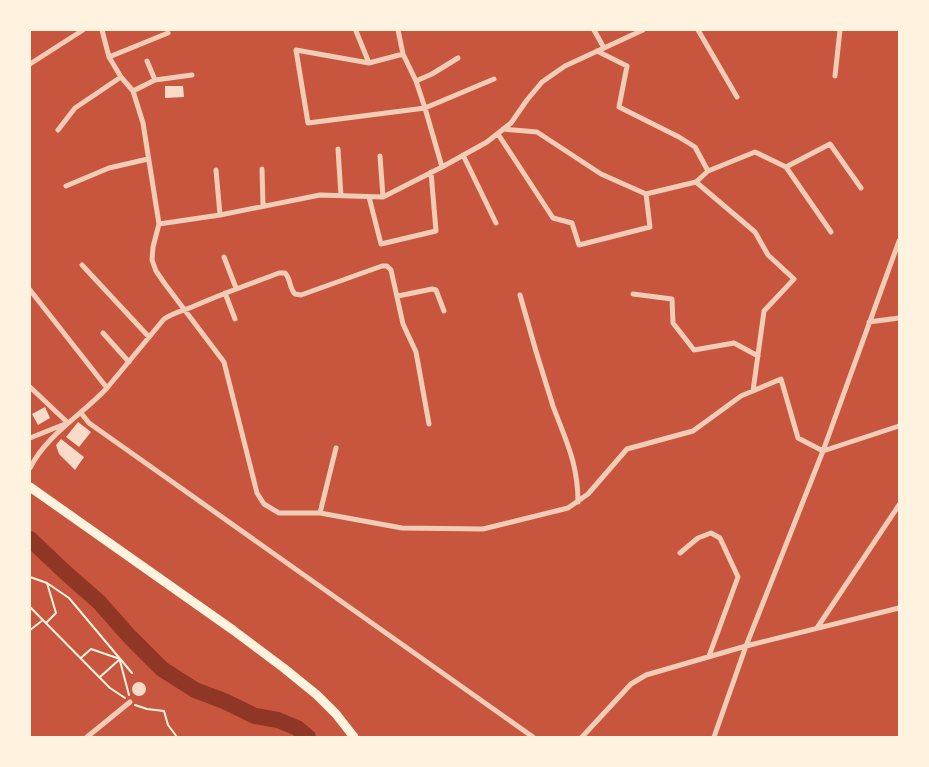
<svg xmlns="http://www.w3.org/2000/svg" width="929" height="767" viewBox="0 0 929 767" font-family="'Nunito Sans',sans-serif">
<rect width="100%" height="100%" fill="#c8553d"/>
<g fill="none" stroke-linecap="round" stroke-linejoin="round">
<!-- river -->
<path stroke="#8f3625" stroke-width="16" d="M30,539L67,574L99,602L129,636L162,669L195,690L224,701L255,716L278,720L297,728L308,737"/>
</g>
<!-- building -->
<path fill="#f7dbc8" d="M165,86H183L184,97L165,98Z
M45,407L50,418L38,425L32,414Z
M78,422L91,432L79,447L66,437Z
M61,439L84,457L75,470L59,454L56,445Z
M132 689a7 7 0 1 1 14 0a7 7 0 1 1-14 0Z"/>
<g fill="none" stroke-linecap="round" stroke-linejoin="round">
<!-- path -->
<path stroke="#fff3e0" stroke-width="2" d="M30,577L47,583L69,598L132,673
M30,607L110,688L125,698
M46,623L56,613L47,583
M30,630L43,620
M82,657L91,649L120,659
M120,661L129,695
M100,677L120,659
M135,705L147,709L164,711L168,725L177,737"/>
<!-- minor -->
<path stroke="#f1ccb7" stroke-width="5" d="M102,30L109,57L121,77L133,91L143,123L159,224L153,247L152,260L156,271L165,284L224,362L257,493L264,504L279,513H320L402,528L483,529L568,508L588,494L627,449L693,431L741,396L781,379L798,438L823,451L899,426
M398,30L403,54L416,81L425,108L442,167
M594,30L604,48
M698,30L737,97
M356,31L369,63
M597,51L627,66L619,107L679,137L695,147L708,171
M403,54L369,63L296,50L308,123L425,108L494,79
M109,57L168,33
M147,61L155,80
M30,64L83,30
M835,76L840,30
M416,81L432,74L458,58
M133,91L155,80L192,75
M503,129L537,132L601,174L646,194L696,182L708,171L755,152L786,167L831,232
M58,130L75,108L121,77
M498,134L553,218L572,223L579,245L650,227L646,194
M338,149L341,196
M463,155L496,223
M380,156L383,197
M786,167L830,144L861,188
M262,169L263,206
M216,170L220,215
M696,182L755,232L768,255L794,279L764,311L753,391
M66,186L109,168L148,159
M369,197L381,244L436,231L431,172
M159,224L220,215L320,195L383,197L442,167L487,142L511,123L527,100L542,82L565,66L643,30
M224,257L236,288
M82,265L149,337
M30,290L107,388
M225,293L235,319
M633,294L672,299L673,323L694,350L734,343L758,356
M520,295C530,332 541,369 553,406C566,441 578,463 578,502
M398,296L432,289L436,290L444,311
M869,322L899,318
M103,333L129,362
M30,387L68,423
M81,413L89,423L533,737
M30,438L65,424
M30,468C47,434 82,415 107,388L164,319C173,313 182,311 192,307C221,294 250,284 279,273H285C291,279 289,288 295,294L301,295L382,266H387L391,270L403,324L416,352L429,424
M320,513L336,448
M680,553L698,538L711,533L720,538L738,577L709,656
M817,628L899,505
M87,737L130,702
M582,737L631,684L646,675L746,646L899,608
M714,737L746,646L823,451L899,241"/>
<!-- primary -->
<path stroke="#fff3e0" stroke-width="9" d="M30,487L233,630L285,669L317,695L336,714L354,737"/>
</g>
<!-- border -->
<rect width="929" height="767" fill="none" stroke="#fff3e0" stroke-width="62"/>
</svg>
